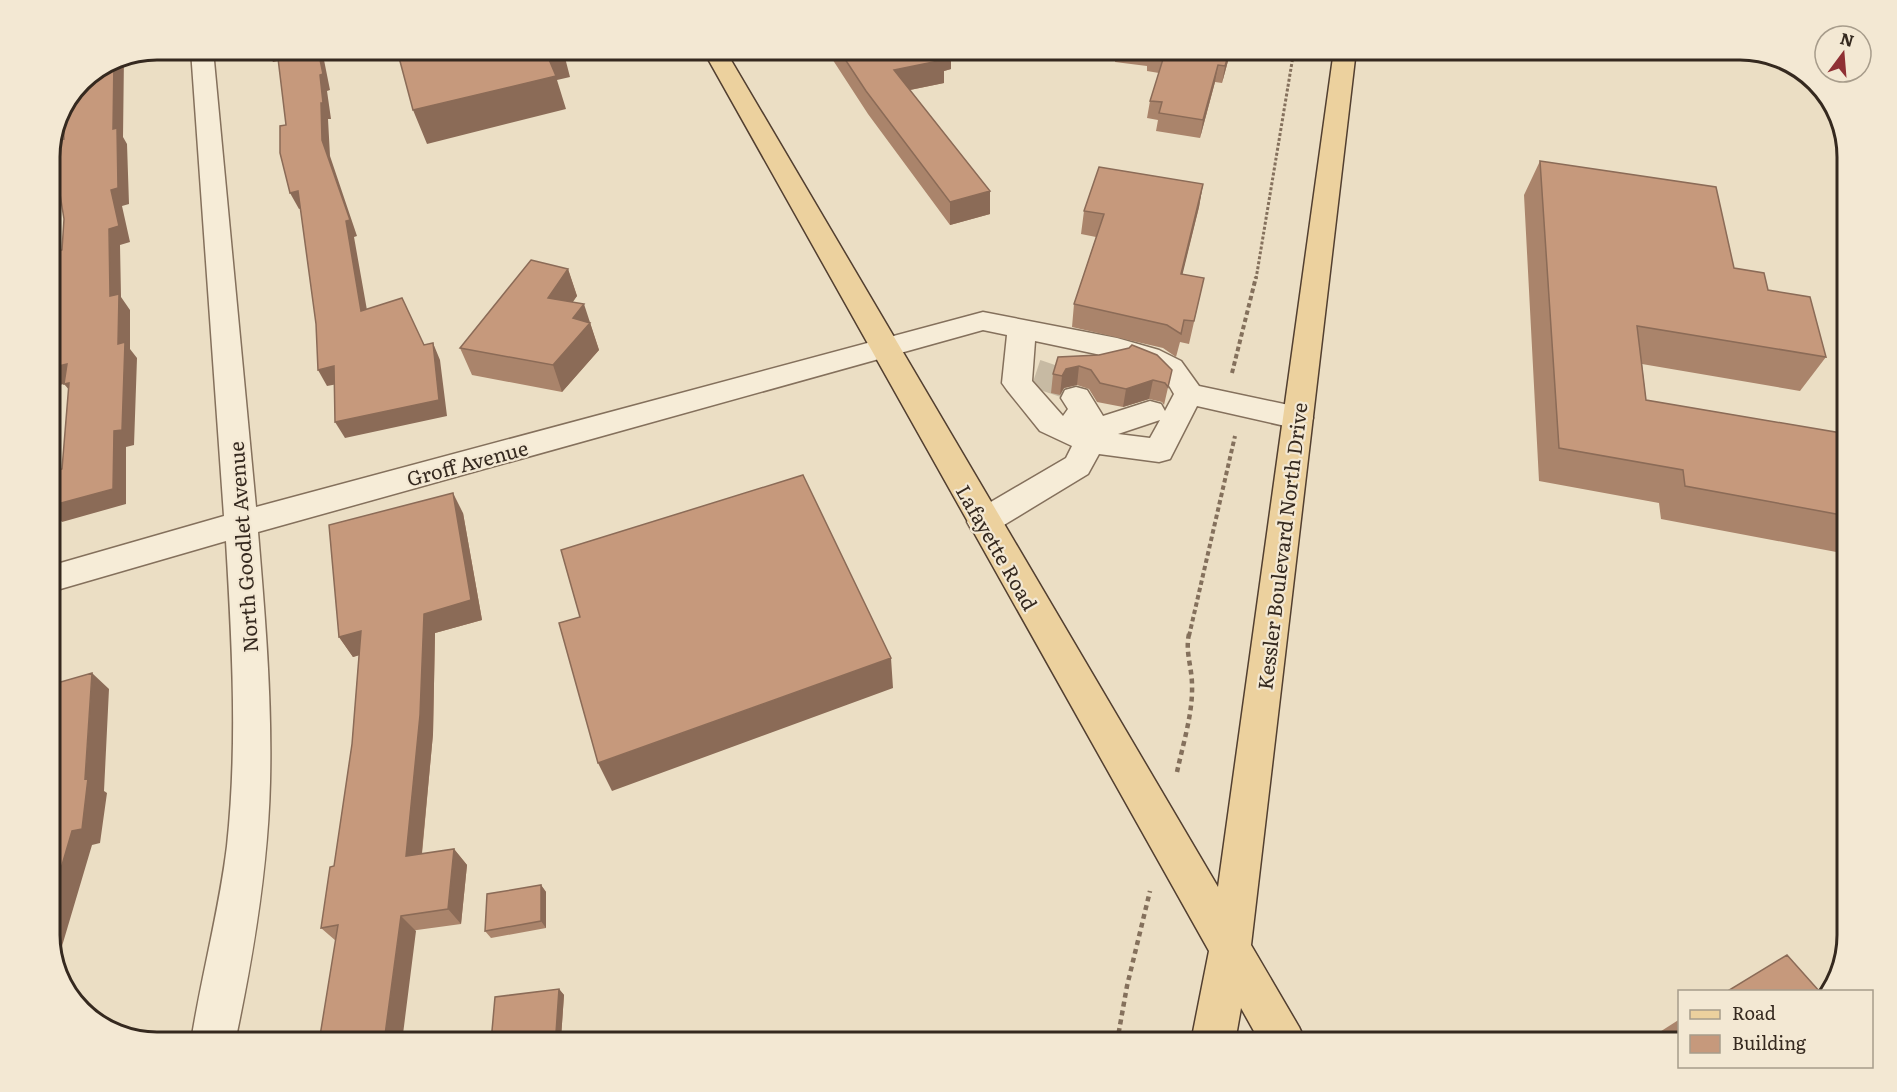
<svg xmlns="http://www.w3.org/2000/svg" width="1897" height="1092" viewBox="0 0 1897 1092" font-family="Literata,serif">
<rect width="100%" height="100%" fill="#ebdec4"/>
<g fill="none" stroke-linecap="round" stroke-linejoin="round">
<!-- minor-tunnel -->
<path stroke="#c7baa3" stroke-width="31" stroke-dasharray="31 16" stroke-linecap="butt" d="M1046,392L1055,365"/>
<defs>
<path id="minor" d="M191,50H213L256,507L983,312L1117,338L1159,350L1181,361L1199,386L1298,407L1309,410L1313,418L1309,426L1298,429L1197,406L1170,459L1159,462L1099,454L1088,474L994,531L983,535L972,531L967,522L972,513L1066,458L1072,446L1040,431L1007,390L1002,383L1007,335L983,330L258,532C265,615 272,698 270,782C268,869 253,957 235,1042H191C201,977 219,912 227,846C238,744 232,643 226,541L50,592V566L224,516ZM1035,341L1101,355L1105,365L1115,368L1125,365L1128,361C1149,366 1164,374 1174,394L1165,411L1161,404L1150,401L1103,416L1087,390L1076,387L1065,390L1061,398L1068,409L1063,416L1032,381ZM1160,420L1150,438L1118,434Z"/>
<path id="major" d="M703,50H725L1218,887L1334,50H1356L1251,945L1299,1027L1306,1042H1260L1241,1008L1235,1042H1191L1209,951Z"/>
</defs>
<!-- minor casing -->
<use href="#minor" stroke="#84705c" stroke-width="3"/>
<!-- major casing -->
<use href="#major" stroke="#523f30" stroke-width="3"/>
<!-- path-far2 -->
<path stroke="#84705c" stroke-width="3" stroke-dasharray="3 2" stroke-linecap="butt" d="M1256,279L1294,50"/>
<!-- path-far1 -->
<path stroke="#84705c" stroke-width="4" stroke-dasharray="4.5 3" stroke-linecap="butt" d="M1232,373L1256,277
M1189,636L1235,436"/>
<!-- path -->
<path stroke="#84705c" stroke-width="4.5" stroke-dasharray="5 4" stroke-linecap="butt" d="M1177,772C1183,744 1193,713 1192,685C1192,667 1185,652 1189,634
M1117,1042L1127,986L1150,891"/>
<!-- minor -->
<use href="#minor" fill="#f6ecd7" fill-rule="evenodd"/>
<!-- major -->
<use href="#major" fill="#ecd19e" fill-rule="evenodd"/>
</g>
<!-- wall -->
<path fill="#aa846b" d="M826,50H951V69L944,71V83L910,90L990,191V214L950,225L868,114L827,51Z
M1116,50H1231L1222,83L1215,82L1200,138L1156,131L1158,120L1147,118L1150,101L1159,73L1147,71V66L1115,62Z
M1540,161L1734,268L1768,290L1826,357L1800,391L1642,364L1646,400L1847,434V554L1661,519L1659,503L1539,481L1524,195Z
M1203,184L1199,207L1182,274L1204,278L1189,344L1180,342L1176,357L1163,348L1072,327L1074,304L1096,237L1081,234L1084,211Z
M568,269L577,296L572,302L590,323L599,350L562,392L472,375L460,348Z
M1058,357L1172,370L1164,405L1162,402L1149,399L1123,407L1097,402L1089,389L1077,385L1064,388L1060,395L1051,393L1053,374Z
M463,513L482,620L435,633L433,734L422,854L454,849L467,865L461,924L336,941L321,928L334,866L352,744L359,655L353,657L339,637Z
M541,885L546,892V928L491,938L485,931Z
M559,989L564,995L561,1038L533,1042H491Z
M1680,1019V1042H1661L1655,1035Z"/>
<!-- shaded-wall -->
<path fill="#8b6b57" d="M267,50H279L284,60L273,62Z
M318,50H322L330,90L327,91L331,119H328L330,156L357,236L354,237L370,327L361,311L322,140Z
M544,50H563L570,77L557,80L566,109L427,144L413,110Z
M936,50H951V69L944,71V83L895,93L894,70Z
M1230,50H1231L1222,83L1225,66Z
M124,56L123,137L127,144L129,204L122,206L130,242L120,245L121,297L130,310V349L137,358L134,445L126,447V504L62,522L50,509V506L114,431L118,344L110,296L109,229L111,190L114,59Z
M1218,65L1215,82L1200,138L1203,120Z
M1203,184L1199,207L1177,297L1181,274Z
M298,191L306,207L299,209L290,193Z
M990,191V214L950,225V202Z
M568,269L577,296L557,325L548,298Z
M584,304L599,350L562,392L553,365L573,318Z
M433,343L440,360L447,416L345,438L335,422Z
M67,364L77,399L64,384L50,387V368Z
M334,366L343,383L327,386L318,370Z
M1079,366L1077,385L1064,388L1060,395L1062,376L1066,369Z
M1153,380L1149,399L1123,407L1126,389Z
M453,493L463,513L482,620L435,633L433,734L420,872L406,856L424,614Z
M361,631L374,651L353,657L339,637Z
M891,658L893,688L612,791L598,763Z
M92,673L109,689L104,791L107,793L100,843L92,845L57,963L50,942V906L85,779Z
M454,849L467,865L461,924L448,909Z
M541,885L546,892V928L541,921Z
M401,916L416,931L402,1042H384Z
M559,989L564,995L561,1038L556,1033Z"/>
<!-- building -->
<path fill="#c6997c" stroke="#8b6b57" stroke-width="1.5" d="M277,50H318L323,74L320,75L323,103H321L322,140L350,220L346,221L361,311L402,298L424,345L433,343L439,400L335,422L334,366L318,370L316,324L298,191L290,193L280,153V126L286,125Z
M397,50H545L556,76L413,110Z
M839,50H936L943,60L894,70L990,191L950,202L866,91Z
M1151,50H1230L1225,66L1218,65L1203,120L1159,113L1162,102L1150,101L1164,56L1149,54Z
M114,59L113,129L117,128L118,188L111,190L119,226L109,229L110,296L119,294L118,344L125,342L122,430L114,431L113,489L50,506V472L62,469L69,383L64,384L67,364L50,368V253L62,250L64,219L56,169L57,140L64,139L63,121L81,81Z
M1540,161L1716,187L1734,268L1764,273L1768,290L1810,297L1826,357L1637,326L1646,400L1847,434V516L1685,486L1683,470L1559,448Z
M1099,167L1203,184L1181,274L1204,278L1194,321L1184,320L1181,334L1167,325L1074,304L1104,214L1084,211Z
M531,260L568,269L548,298L584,304L573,318L590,323L553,365L460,348Z
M1132,345L1157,355L1172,370L1168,387L1165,383L1153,380L1126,389L1100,383L1091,370L1079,366L1066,369L1062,376L1053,374L1058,357L1099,355L1129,348Z
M803,475L891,658L598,763L559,623L580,617L561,550Z
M453,493L471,600L424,614L420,715L406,856L454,849L448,909L401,916L384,1042H319L338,925L321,928L330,867L334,866L352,744L361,631L339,637L329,525Z
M92,673L85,779L88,778L82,829L72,831L50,906V685Z
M541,885V921L485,931L487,894Z
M1787,955L1820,992H1726Z
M559,989L556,1033L491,1042L495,997Z"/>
<g text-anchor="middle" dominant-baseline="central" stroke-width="4.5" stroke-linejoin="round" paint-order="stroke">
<!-- street labels -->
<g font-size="20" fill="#35291f" stroke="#f3e8d3">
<text transform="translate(467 462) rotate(-15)">Groff Avenue</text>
<text transform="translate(1281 546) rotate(-83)">Kessler Boulevard North Drive</text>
<text transform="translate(242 547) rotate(-94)">North Goodlet Avenue</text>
<text transform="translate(998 547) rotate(60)">Lafayette Road</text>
</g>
</g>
<!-- crop -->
<path d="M0 0H1897V1092H0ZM157 60H1740A97 97 0 0 1 1837 157V935A97 97 0 0 1 1740 1032H157A97 97 0 0 1 60 935V157A97 97 0 0 1 157 60Z" fill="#f3e8d3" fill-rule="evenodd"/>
<path fill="none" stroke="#35291f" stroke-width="3" d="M157 60H1740A97 97 0 0 1 1837 157V935A97 97 0 0 1 1740 1032H157A97 97 0 0 1 60 935V157A97 97 0 0 1 157 60Z"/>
<!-- legend -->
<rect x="1678" y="990" width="195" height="78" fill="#f3e8d3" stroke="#a79c8b" stroke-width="1.5"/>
<rect x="1690" y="1010" width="30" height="9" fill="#ecd19e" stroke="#a79c8b" stroke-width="1.5"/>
<text x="1732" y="1020" font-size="18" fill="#35291f">Road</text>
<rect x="1690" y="1035" width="30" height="18" fill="#c6997c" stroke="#a79c8b" stroke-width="1.5"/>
<text x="1732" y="1050" font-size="18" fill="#35291f">Building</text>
<!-- north arrow -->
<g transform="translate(1843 54) rotate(16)"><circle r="28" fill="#f3e8d3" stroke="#a79c8b" stroke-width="1.5"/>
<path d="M0-4.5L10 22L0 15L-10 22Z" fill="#8f3034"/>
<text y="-9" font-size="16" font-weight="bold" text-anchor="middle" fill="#35291f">N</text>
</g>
</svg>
